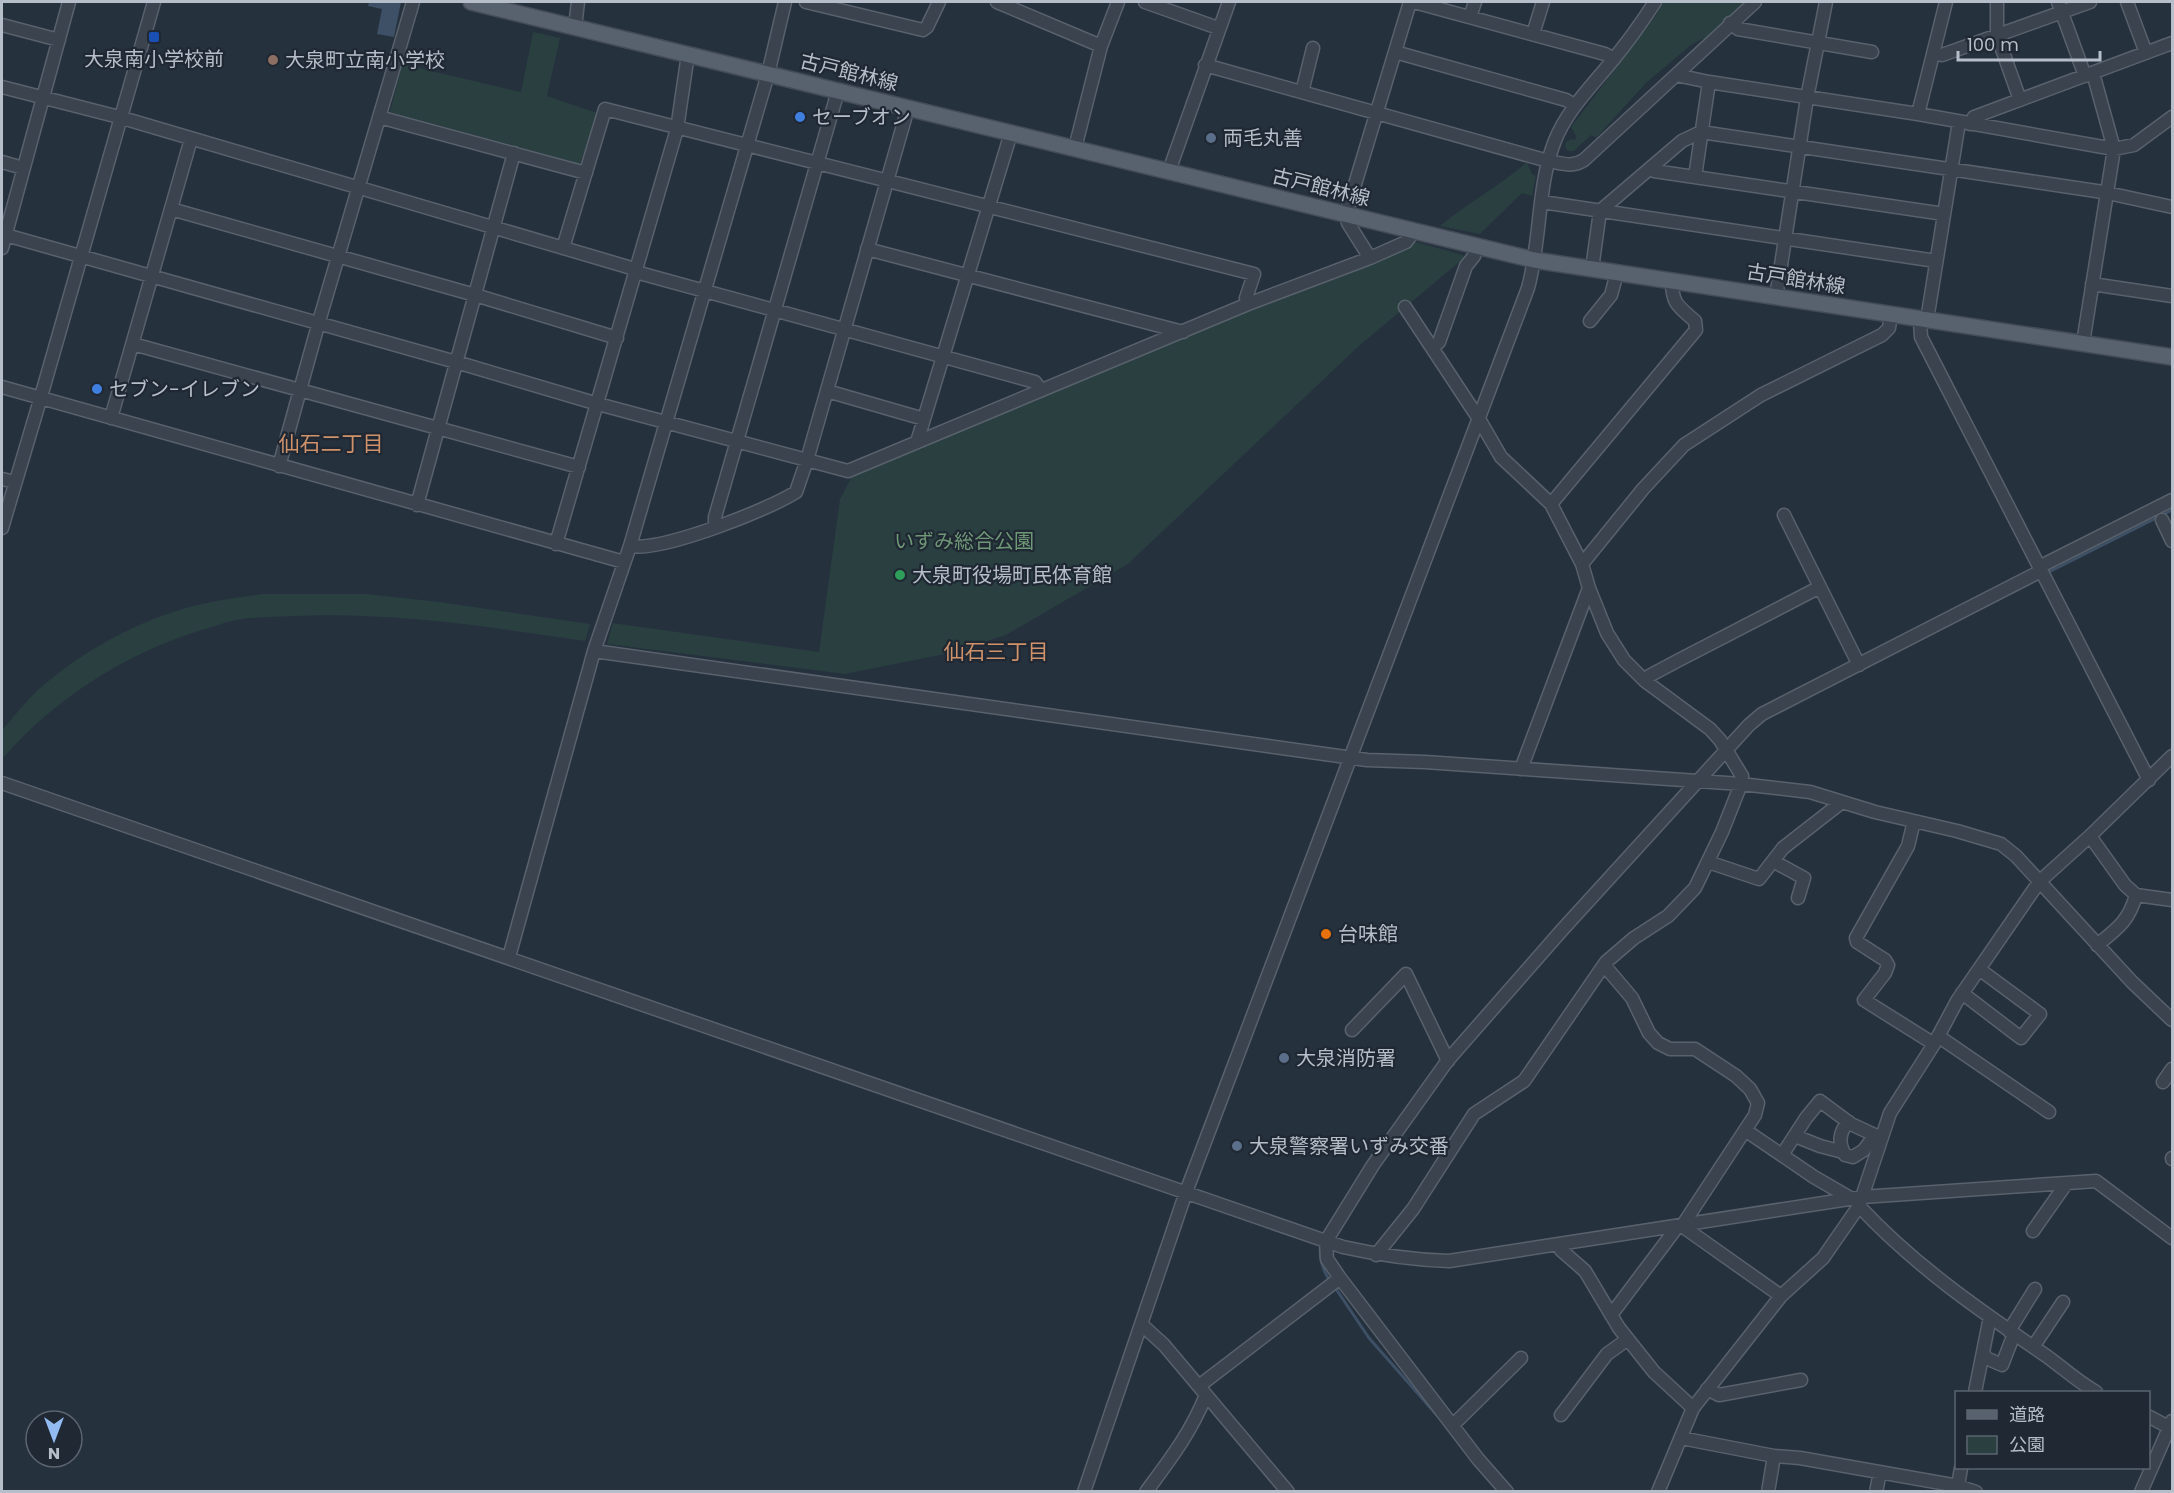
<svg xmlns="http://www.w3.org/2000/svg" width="2174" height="1493" viewBox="0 0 2174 1493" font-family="Poppins,'Noto Sans JP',sans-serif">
<rect width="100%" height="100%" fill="#26313e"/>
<!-- green -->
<path fill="#293f40" d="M1664,2H1751L1673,68L1704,38L1691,45L1646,83L1596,138L1591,135L1574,151H1568L1565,147L1566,142L1571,139L1575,140L1576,136L1571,127L1654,18Z
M533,32L560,38L547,96L597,113L580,164L390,112L402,64L521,92Z
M1527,162L1532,174L1536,176L1532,196L1522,193L1480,234L1440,226C1467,203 1500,186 1527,162Z
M1416,242L1463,255V259L1360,345L1128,564L1006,635L950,653L845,674L607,644L613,623L819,652L840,499L851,478L869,468L913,451L1238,311L1372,262Z
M261,594H367L439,602L590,624L585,641C489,627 393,612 296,616C276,617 256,617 237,620C225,622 213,627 202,630C126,653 54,699 2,759V730C16,714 30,696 46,683C93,644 151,614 211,602C227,599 244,597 261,594Z"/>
<!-- water -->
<path fill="#3d5065" d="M369,2H401L394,37L377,34L382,9L368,6Z"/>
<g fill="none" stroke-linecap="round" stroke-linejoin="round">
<!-- stream -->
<path stroke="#3d5065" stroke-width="3" d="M2045,574L2172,510
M1367,1164L1377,1147L1389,1133
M1322,1242C1317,1254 1323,1271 1330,1281
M1334,1286L1369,1338L1442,1421"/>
<defs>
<path id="minor" d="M806,2L923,30L927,27L939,2
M997,2L1101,46
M1145,2L1218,28
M1414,2L1605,54L1614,59
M1997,2V35L2020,100
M2058,2L2085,76
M2127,2L2146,53
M1470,17L1475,2
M1730,23L1738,29L1872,52
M2,25L59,40
M575,27L578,2
M1533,34L1543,2
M1395,52L1566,100L1574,105
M1934,53L1942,55L2090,2
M1205,65L1548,161C1561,163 1572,168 1584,160L1755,2
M1676,75L1709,82L1918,114L2114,149L2134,145L2172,117
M2,87L119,117L628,267L643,274L1035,382L1041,390
M1302,92L1313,48
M1918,114L1946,2
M379,117L586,173
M1970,124L1974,117L2172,43
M1075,148L1101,46L1118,2
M2,162L23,168
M1651,168L1654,171L1944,214
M1169,171L1229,2
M1695,177L1709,82
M1542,202L1936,261
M171,209L475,295L617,338
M2,234L456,362L598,404L848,471L1248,304L1370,258L1406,242L1414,231
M2,248L69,2
M563,248L605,109L1254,274L1246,298L1248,304
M867,249L1183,332
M1370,258L1348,223L1346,214L1410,2
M1592,269L1600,211L1682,141L1701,132L2103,192L2172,207
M2092,284L2172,296
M1776,297L1807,98L1826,2
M1920,319L1921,337L2149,780
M1927,320L1959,122
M1590,321L1611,295L1617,273
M2083,343L2114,149L2093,73
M133,344L579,467
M1433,347L1439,342L1466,266L1474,256L1477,246
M2,387L624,562
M827,391L924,419
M111,418L191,139
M917,442L1011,133
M279,466L320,318L413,2
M2,479L15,482
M1551,504L1696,330L1695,321C1678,306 1672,304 1672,281
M417,505L514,153
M1784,515L1859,665
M2162,520L2172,541
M715,527V517L838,91
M2,528L40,400L154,2
M556,544L677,129L688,54
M630,546C661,552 768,510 796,492L807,460L908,108
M1582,564L1643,489L1684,445L1761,395L1882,335L1889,328L1891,314
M2039,567L2172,500
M594,651L1367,760L1425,762L1741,784L1810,792L1875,812L1957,831L2001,844L2016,856L2132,982L2172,1020
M1645,681L1649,676L1679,660L1820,587
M1521,769L1589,588
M2,783L1343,1247C1379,1255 1412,1260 1449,1261L1862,1197L2096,1181L2172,1238
M1914,821L1908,846L1856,938L1857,942L1885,960L1888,965L1885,973L1864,1000L1934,1044
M2090,836L2125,885L2136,895L2172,900
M1773,861L1804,878L1798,898
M1708,862L1759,879L1783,848L1842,802
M2097,945C2117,929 2129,921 2136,895
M509,957L594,651L630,546L768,74L785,2
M1604,965L1632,998L1649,1033L1658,1043L1670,1049H1695L1736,1076L1750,1089L1758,1103L1755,1115L1682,1226L1781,1296
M1962,993L2021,1038L2040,1014L1979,969
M1352,1030L1406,974L1448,1061
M1938,1036L2049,1112
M2163,1082L2172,1069
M1849,1122C1839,1131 1838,1143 1845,1155L1853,1157L1864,1150L1875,1135
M1745,1130L1814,1177L1852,1199
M1795,1136L1820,1146L1843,1152
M1782,1155L1806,1118L1820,1101L1851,1124L1881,1138
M2172,1158V1159
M1859,1206C1914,1265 1979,1310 2045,1355C2062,1367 2078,1382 2096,1392
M2033,1231L2066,1184
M1560,1245L1561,1250L1585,1271L1619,1328L1654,1372L1693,1408
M1376,1255L1413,1209L1474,1114L1524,1081L1606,962L1634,938L1668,916L1695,888L1722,832L1741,784L1742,776L1720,740L1710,729L1645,681L1624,660L1607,633L1589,588L1582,564L1551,504L1501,457L1479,419L1405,307
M1611,1315L1678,1226
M1990,1317L1983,1352L1986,1358L2002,1365L2014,1334
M1141,1324L1164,1345L1288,1492
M2009,1331L2035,1289
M2033,1347L2063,1302
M1199,1386L1340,1278
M1707,1389L1719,1395L1801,1380
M1975,1392L1983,1352
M1561,1415L1607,1354L1628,1339
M2148,1416L2172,1429
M1453,1425L1521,1358
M1681,1438L1774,1456L1768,1492
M1774,1456L1800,1458L1958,1486L1976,1492
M1084,1492L1186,1192L1528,288C1541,241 1537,188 1554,143C1566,111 1591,87 1612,61C1628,42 1642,22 1655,2
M1146,1492C1171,1458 1190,1434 1206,1395
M1507,1492L1478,1459L1340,1278L1327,1259L1326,1241L1373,1165L1448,1060L1562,930L1749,725L1762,714L2041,571
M1658,1492L1693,1408L1781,1296L1823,1258L1859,1206L1890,1113L1934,1044L1957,1001L2039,882L2090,836L2172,756
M1876,1492L1880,1472
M1957,1492L1961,1468
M2141,1492L2172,1421"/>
<path id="major" d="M471,2L1534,260L2172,357"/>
</defs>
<!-- minor casing -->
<use href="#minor" stroke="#58616c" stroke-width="15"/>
<!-- major casing -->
<use href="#major" stroke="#434c57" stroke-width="18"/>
<!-- minor -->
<use href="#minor" stroke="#3a434e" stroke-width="12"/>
<!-- major -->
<use href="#major" stroke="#58626e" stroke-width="15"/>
</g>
<!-- markers -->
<rect fill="#1a4fb4" stroke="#1f2833" stroke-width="2" x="148" y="31" width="12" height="12" rx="3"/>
<circle fill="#8d6e63" stroke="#1f2833" stroke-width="2" cx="273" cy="60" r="6"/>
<g fill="#3f7fe0" stroke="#1f2833" stroke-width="2">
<circle cx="800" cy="117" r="6"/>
<circle cx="97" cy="389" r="6"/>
</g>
<g fill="#5c6f8a" stroke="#1f2833" stroke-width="2">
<circle cx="1211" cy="138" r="6"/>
<circle cx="1284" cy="1058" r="6"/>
<circle cx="1237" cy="1146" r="6"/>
</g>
<circle fill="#2e9e5b" stroke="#1f2833" stroke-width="2" cx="900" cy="575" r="6"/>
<circle fill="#e8710a" stroke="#1f2833" stroke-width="2" cx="1326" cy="934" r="6"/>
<g text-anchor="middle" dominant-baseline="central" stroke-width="4.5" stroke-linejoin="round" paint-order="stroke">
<!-- poi labels -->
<g font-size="20" fill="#b6bec9" stroke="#1f2833" text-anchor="start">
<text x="154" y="59" text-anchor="middle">大泉南小学校前</text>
<text x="285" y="60">大泉町立南小学校</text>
<text x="812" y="117">セーブオン</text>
<text x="1223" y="138">両毛丸善</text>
<text x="109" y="389">セブン-イレブン</text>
<text x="912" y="575">大泉町役場町民体育館</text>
<text x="1338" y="934">台味館</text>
<text x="1296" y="1058">大泉消防署</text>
<text x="1249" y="1146">大泉警察署いずみ交番</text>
</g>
<!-- street labels -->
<g font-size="20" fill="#b6bec9" stroke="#1f2833">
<text transform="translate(849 72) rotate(14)">古戸館林線</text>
<text transform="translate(1321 187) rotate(14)">古戸館林線</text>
<text transform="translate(1796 279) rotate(9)">古戸館林線</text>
</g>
<!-- park labels -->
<g font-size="20" fill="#6f9876" stroke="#1f2833">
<text x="964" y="541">いずみ総合公園</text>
</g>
<!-- neighbourhood labels -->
<g font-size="21" fill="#cf926b" stroke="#1f2833">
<text x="331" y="443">仙石二丁目</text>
<text x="996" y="651">仙石三丁目</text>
</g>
</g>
<!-- border -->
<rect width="2174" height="1493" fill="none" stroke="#b6bec9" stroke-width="6"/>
<!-- legend -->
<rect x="1955" y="1391" width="195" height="78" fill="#1f2833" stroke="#5b646f" stroke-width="1.5"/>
<rect x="1967" y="1410" width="30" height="9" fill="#58626e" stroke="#5b646f" stroke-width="1.5"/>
<text x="2009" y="1421" font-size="18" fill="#b6bec9">道路</text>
<rect x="1967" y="1436" width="30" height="18" fill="#293f40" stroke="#5b646f" stroke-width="1.5"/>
<text x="2009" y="1451" font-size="18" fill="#b6bec9">公園</text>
<!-- north arrow -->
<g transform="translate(54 1439) rotate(180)"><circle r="28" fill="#1f2833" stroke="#5b646f" stroke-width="1.5"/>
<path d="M0-4.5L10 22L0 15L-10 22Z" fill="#92bbf2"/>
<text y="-9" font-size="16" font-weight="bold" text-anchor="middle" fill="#b6bec9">N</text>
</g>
<!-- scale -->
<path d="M1958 51v9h142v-9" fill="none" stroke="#b6bec9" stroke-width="3"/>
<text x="1967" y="51" font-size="18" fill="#b6bec9" stroke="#1f2833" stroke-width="4.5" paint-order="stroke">100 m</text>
</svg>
